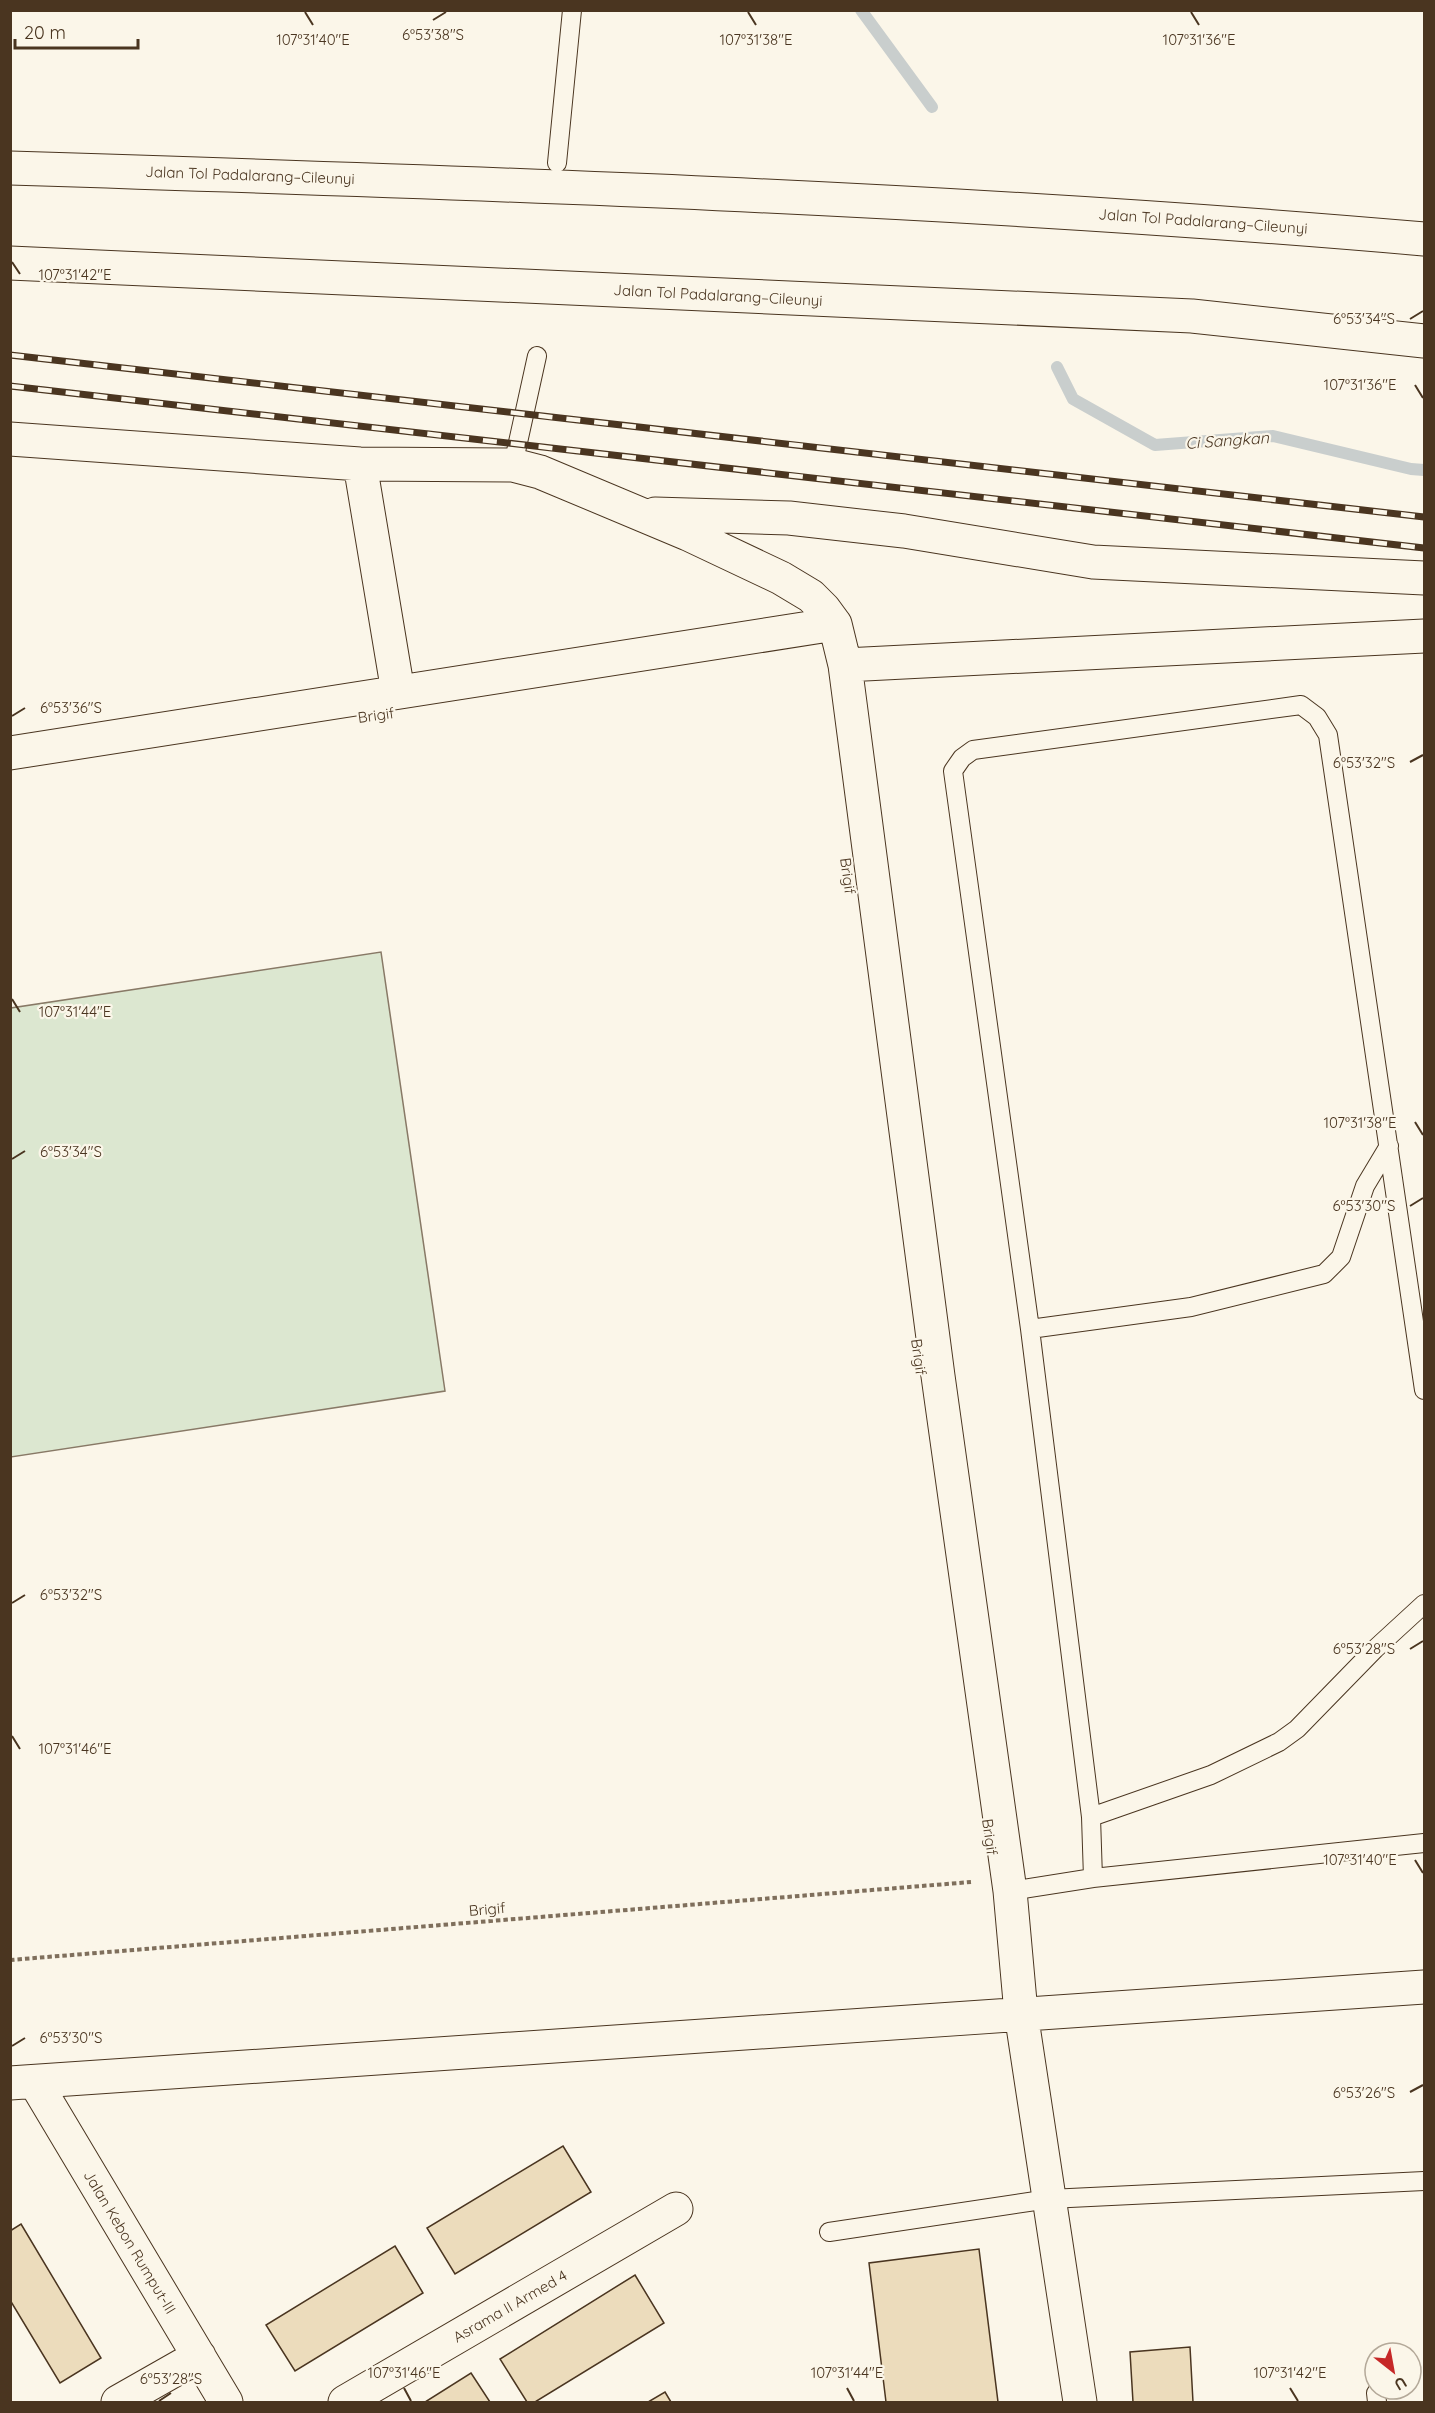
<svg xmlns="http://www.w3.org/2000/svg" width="1435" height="2413" viewBox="0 0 1435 2413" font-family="Quicksand,sans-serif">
<rect width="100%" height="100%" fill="#fbf6e9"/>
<!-- green -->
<path fill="#dce7d0" stroke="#887966" stroke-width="1.5" d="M381,952L445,1391L11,1457V1008Z"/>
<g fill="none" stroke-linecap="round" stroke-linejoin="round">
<!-- stream -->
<path stroke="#c9cecd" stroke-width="12" d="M861,10L932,107
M1057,367L1073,399L1155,445L1273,436L1411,469L1424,470"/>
</g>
<!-- building -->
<path fill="#ecdcbc" stroke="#4a3520" stroke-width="1.5" d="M563,2146L591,2192L455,2274L427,2228Z
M21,2224L101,2358L60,2383L10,2300V2231Z
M395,2246L423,2293L295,2371L266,2325Z
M979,2249L998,2402H886L869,2263Z
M635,2275L664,2323L535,2402H527L500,2359Z
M1190,2347L1193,2402H1133L1130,2352Z
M471,2373L490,2402H425Z
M665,2392L671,2402H648Z"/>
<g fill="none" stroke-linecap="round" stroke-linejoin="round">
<defs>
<path id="service" d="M557,163L572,10
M513,465L537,356
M1030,1329L1191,1307L1324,1274L1341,1257L1365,1186L1389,1146
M1091,1817L1211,1775L1279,1742L1297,1729L1375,1649L1424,1604
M1093,1878L1091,1817L1030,1329L953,771L962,758L973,750L1301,705L1317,717L1328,735L1424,1390
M1010,1891L1093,1878L1424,1843
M829,2232L1049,2199L1424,2181
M1376,2393L1377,2402"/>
<path id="minor" d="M10,439L360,464L513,465L540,472L688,534L781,578L811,596L824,609L835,624
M360,464L398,692
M655,514L789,518L904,531L1093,562L1424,578
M845,665L1424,636
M10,753L835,624L845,665L938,1376L1010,1891L1021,2013L1080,2402
M35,2082L226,2402
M10,2083L1424,1987
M118,2402L199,2356
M345,2402L676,2209"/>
<path id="motorway" d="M10,168C482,183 954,198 1424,239
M10,263L1192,316L1424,341"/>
</defs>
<!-- service casing -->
<use href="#service" stroke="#4a3520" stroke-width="20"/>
<!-- minor casing -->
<use href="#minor" stroke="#4a3520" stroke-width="35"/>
<!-- motorway casing -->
<use href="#motorway" stroke="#4a3520" stroke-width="35"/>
<!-- path -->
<path stroke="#7f6f5c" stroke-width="4" stroke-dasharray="4.5 3" stroke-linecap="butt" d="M10,1960L971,1882"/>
<!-- service -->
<use href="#service" stroke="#fbf6e9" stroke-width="18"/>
<!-- minor -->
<use href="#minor" stroke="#fbf6e9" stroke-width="33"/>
<!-- motorway -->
<use href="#motorway" stroke="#fbf6e9" stroke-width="33"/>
<defs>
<path id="rail" d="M10,355L1424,517
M10,386L1424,548"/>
</defs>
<!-- rail casing -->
<use href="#rail" stroke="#4a3520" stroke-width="7"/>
<!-- rail -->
<use href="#rail" stroke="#fbf6e9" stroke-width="4.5" stroke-dasharray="14" stroke-linecap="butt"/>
</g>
<!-- ticks -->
<path fill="none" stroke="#4a3520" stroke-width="2" d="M305,12L313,25M748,12L756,25M1191,12L1199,25M433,20L446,12M12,262L20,274M1410,319L1423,311M1415,385L1423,398M12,716L25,708M1410,762L1423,755M12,999L20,1012M1415,1122L1423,1135M12,1159L25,1151M1410,1206L1423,1198M12,1603L25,1595M1410,1649L1423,1641M12,1736L20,1749M1415,1860L1423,1873M12,2046L25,2038M1410,2092L1423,2085M404,2388L411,2401M847,2388L854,2401M1290,2388L1298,2401M159,2401L171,2393"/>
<g text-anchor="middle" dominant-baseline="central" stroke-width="4.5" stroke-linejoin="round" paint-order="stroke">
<!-- street labels -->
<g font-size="15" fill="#4a3520" stroke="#fbf6e9">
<text transform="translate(250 175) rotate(2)">Jalan Tol Padalarang–Cileunyi</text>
<text transform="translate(1203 221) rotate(4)">Jalan Tol Padalarang–Cileunyi</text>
<text transform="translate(718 295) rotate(3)">Jalan Tol Padalarang–Cileunyi</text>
<text transform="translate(376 715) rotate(-8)">Brigif</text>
<text transform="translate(848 876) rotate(82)">Brigif</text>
<text transform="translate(919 1357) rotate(82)">Brigif</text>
<text transform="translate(990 1837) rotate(82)">Brigif</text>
<text transform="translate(487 1909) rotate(-5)">Brigif</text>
<text transform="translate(130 2242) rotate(59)">Jalan Kebon Rumput-III</text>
<text transform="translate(510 2306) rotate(-30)">Asrama II Armed 4</text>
</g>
<!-- water labels -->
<g font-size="16" font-style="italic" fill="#4a3520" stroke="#fbf6e9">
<text transform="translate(1227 440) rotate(-4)">Ci Sangkan</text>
</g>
</g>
<g font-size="15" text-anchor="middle" fill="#4a3520" stroke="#fbf6e9" stroke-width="4.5" stroke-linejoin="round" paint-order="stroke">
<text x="433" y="40">6°53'38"S</text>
<text x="313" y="45">107°31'40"E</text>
<text x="756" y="45">107°31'38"E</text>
<text x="1199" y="45">107°31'36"E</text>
<text x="75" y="280">107°31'42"E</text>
<text x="1364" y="324">6°53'34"S</text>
<text x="1360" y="390">107°31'36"E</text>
<text x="71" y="713">6°53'36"S</text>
<text x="1364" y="768">6°53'32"S</text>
<text x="75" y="1017">107°31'44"E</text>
<text x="1360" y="1128">107°31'38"E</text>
<text x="71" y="1157">6°53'34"S</text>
<text x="1364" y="1211">6°53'30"S</text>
<text x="71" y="1600">6°53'32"S</text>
<text x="1364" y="1654">6°53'28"S</text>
<text x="75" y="1754">107°31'46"E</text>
<text x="1360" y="1865">107°31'40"E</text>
<text x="71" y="2043">6°53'30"S</text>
<text x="1364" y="2098">6°53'26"S</text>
<text x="404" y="2378">107°31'46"E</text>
<text x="847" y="2378">107°31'44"E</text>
<text x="1290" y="2378">107°31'42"E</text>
<text x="171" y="2384">6°53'28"S</text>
</g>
<!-- border -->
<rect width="1435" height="2413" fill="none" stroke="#4a3520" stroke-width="24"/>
<!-- north arrow -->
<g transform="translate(1393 2371) rotate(149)"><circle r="28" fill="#fbf6e9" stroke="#b4a999" stroke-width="1.5"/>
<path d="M0-4.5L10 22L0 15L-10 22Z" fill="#c62828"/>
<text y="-9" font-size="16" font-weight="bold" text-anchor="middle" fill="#4a3520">U</text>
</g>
<!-- scale -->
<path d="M15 39v9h123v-9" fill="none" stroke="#4a3520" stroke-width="3"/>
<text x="24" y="39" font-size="18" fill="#4a3520" stroke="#fbf6e9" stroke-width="4.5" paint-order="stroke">20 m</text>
</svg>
